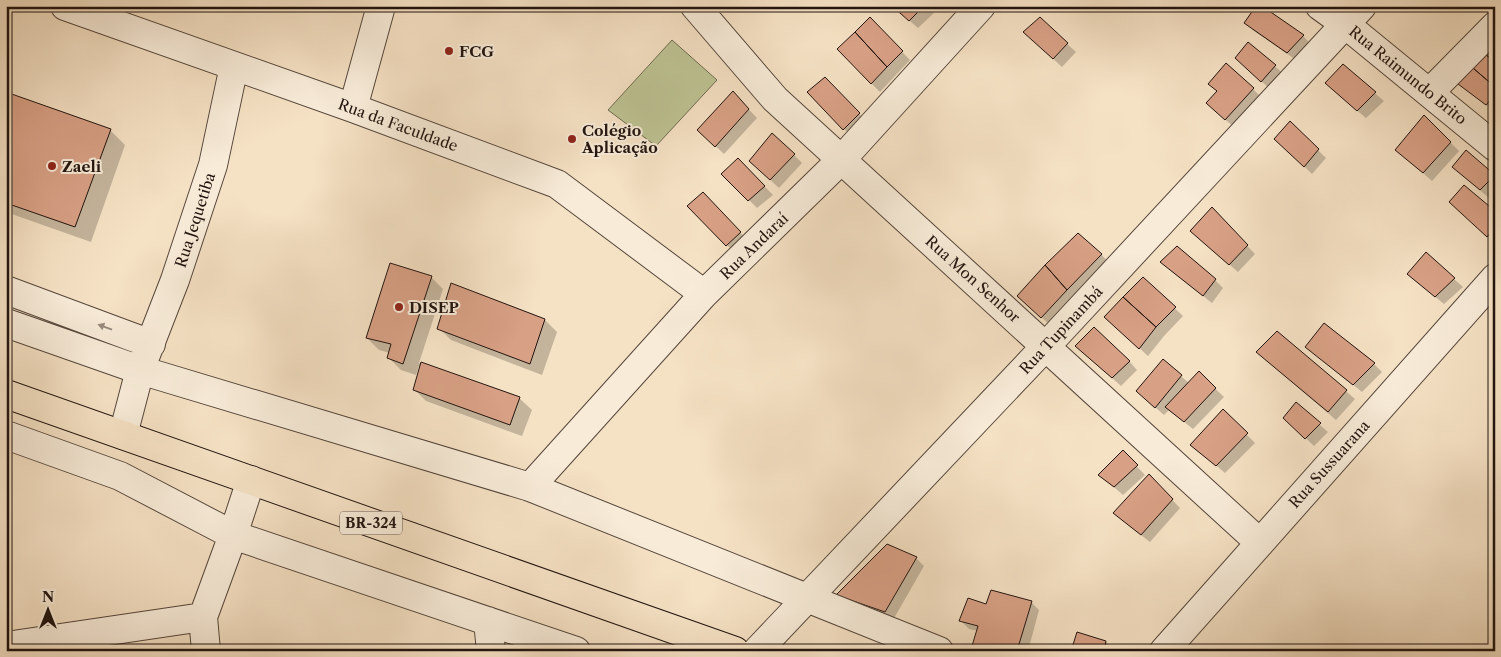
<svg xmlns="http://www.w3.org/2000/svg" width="1501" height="657" viewBox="0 0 1501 657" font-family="'Libre Caslon Text',serif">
<rect width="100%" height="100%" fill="#f5e1c4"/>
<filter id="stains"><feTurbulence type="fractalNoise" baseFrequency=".004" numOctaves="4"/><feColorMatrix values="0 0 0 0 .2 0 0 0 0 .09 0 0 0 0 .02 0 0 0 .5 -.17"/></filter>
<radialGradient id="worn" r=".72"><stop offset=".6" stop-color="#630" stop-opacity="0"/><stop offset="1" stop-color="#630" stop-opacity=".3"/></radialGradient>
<!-- green -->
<path fill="#bdc293" stroke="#6f6b51" d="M672,40L717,80L656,146L608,110Z"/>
<!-- shadow -->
<path fill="#0003" d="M893,6H928L934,13L918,28Z
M1260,6L1303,36L1311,44L1296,60L1254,31L1245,23Z
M870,19L910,60L880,92L871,83Z
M1040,19L1076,52L1062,67L1033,40Z
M1248,44L1284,74L1270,89L1244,66Z
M1495,45V112L1460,84Z
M1343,66L1384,101L1366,118L1335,92Z
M825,78L867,122L852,137L844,129Z
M1210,84L1253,89L1261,97L1234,127L1216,112L1218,92Z
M6,93L110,130L125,145L91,242L6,212Z
M733,93L757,118L724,154L707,138Z
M1424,117L1459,151L1432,181L1397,150Z
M1290,123L1326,158L1312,174L1284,147Z
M1466,152L1495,177V192L1489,198L1453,167Z
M794,155L802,163L779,188L758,169Z
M738,159L773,195L757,208L723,174Z
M711,202L748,241L735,253L688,206Z
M1212,209L1255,254L1238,272L1200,239Z
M1459,210L1495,213V243Z
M1101,254L1109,263L1050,325L1027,304Z
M1426,254L1463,287L1444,304L1417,282Z
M1170,270L1215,280L1223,288L1212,303Z
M431,277L443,289L419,363L519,398L532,410L522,436L426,401L414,389L421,366H419L416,375L401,370L389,358L390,353L379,350L367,338Z
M1143,278L1183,316L1164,336L1148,356L1114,325Z
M545,320L557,332L542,375L451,340L439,328Z
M1277,332L1355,399L1336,420L1266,360Z
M1076,346L1129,361L1137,370L1121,386Z
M1307,347L1374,364L1382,372L1362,392Z
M1163,361L1189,383L1199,373L1224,397L1193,429L1169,410L1164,415L1146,399Z
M1296,404L1328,432L1314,446L1293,426Z
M1223,411L1255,443L1225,473L1192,445Z
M1123,452L1145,475L1123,495L1100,475Z
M1149,476L1180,508L1150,542L1123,521Z
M916,558L924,566L893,620L846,603L838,595Z
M1031,602L1039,610L1028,651H979L973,646L978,631L969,629L961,621L987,606Z
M1106,642L1114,651H1072Z"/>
<!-- building -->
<path fill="#d8a085" stroke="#21140f" d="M892,6H924L909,21Z
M1256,6H1262L1304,35L1287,53L1244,23Z
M870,17L903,51L887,67L855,32Z
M1040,17L1068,43L1053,59L1023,32Z
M855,32L887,67L871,84L837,49Z
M1248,42L1276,65L1261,82L1235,58Z
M1495,43V62L1485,54Z
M1485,54L1495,62V87L1473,68Z
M1226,63L1254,88L1225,120L1206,103L1217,91L1208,84Z
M1343,64L1376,92L1357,111L1325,83Z
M1473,68L1495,87V95L1486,105L1458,84Z
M825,77L860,113L843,130L807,92Z
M733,91L749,109L715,147L697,130Z
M6,92L111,129L75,227L6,203Z
M1424,115L1451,142L1423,173L1395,150Z
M1290,121L1319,149L1304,167L1274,139Z
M772,133L795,154L770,180L749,161Z
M1466,150L1495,175L1480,190L1452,167Z
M738,158L765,186L748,201L721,174Z
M1464,185L1495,211V227L1487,237L1449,202Z
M703,192L741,232L726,246L687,206Z
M1212,207L1248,245L1229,265L1190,231Z
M1078,233L1102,254L1067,290L1045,265Z
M1177,246L1216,279L1203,296L1160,262Z
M1426,252L1455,278L1435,297L1407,274Z
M390,263L432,276L403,364L387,358L391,344L366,338Z
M1045,265L1067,290L1041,318L1017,296Z
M1143,277L1176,307L1156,327L1123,297Z
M451,283L545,319L530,364L437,329Z
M1123,297L1156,327L1139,349L1104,317Z
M1324,323L1375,363L1353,385L1305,347Z
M1094,327L1130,361L1112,378L1075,346Z
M1277,331L1347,390L1328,412L1256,352Z
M1163,359L1182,375L1155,408L1136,391Z
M421,362L520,397L510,425L413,390Z
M1199,371L1216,388L1184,422L1165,407Z
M1296,402L1321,423L1305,439L1283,418Z
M1223,409L1248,433L1216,466L1190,445Z
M1123,450L1138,465L1114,487L1098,475Z
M1149,474L1173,499L1141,535L1113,513Z
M887,544L917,557L885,612L836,595Z
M991,590L1032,601L1017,651H987L972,646L978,626L959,621L968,598L986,604Z
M1077,632L1106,641L1104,651H1071Z"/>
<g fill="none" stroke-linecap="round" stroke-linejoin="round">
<defs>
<path id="street" d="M65,6L353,108L557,184L704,294
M695,6L775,99L1260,543
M1320,6L1345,24L1495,147
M1430,92L1495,26
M353,108L381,6
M6,290L151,344
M6,323L140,370L530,487L939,651
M6,435L120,476L233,535L576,651
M123,435L140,370L175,280L213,165L234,66
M530,487L704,294L841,160L981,6
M203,617L206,651
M488,621L491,651
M6,646L203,617L233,535L251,480
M757,651L1046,346L1362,6
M1164,651L1495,278"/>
<path id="highway" d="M6,394L735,651"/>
</defs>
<!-- street casing -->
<use href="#street" stroke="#56473c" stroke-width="30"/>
<!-- highway casing -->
<use href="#highway" stroke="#21140f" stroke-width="30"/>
<!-- street -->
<use href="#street" stroke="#f8ecd9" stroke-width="28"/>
<!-- highway -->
<use href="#highway" stroke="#f5e1c4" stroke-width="28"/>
</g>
<!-- one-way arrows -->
<defs><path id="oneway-solid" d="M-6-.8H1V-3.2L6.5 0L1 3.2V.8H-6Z" transform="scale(1.25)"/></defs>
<use fill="#978b7e" href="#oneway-solid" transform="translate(105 327) rotate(-160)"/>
<!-- markers -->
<g fill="#8f2418" stroke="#f8ecd9" stroke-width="2">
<circle cx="449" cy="51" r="5"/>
<circle cx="572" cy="139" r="5"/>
<circle cx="52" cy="166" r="5"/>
<circle cx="399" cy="307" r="5"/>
</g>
<g text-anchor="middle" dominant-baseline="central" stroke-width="4" stroke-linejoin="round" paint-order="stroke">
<!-- shield labels -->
<rect fill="#f8ecd9" stroke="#62554c" stroke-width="1" x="340" y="511.5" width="62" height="23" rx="4"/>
<g font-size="14" font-weight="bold" fill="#21140f">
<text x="371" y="523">BR-324</text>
</g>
<!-- poi labels -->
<g font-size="15" font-weight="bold" fill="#21140f" stroke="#f8ecd9" text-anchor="start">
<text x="459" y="51">FCG</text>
<text x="582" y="130">Colégio<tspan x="582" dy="17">Aplicação</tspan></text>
<text x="62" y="166">Zaeli</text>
<text x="409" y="307">DISEP</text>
</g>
<!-- street labels -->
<g font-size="15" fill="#21140f" stroke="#f8ecd9">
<text transform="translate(1408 75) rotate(39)">Rua Raimundo Brito</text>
<text transform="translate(398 125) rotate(20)">Rua da Faculdade</text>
<text transform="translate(195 220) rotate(-72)">Rua Jequetiba</text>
<text transform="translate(754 246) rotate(-44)">Rua Andaraí</text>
<text transform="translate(973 279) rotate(42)">Rua Mon Senhor</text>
<text transform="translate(1061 330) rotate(-47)">Rua Tupinambá</text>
<text transform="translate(1329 464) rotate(-48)">Rua Sussuarana</text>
</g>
</g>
<!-- margin -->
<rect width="1501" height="657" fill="none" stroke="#f5e1c4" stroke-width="25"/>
<rect x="8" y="8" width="1486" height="642" fill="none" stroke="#21140f" stroke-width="2.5"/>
<rect x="12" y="12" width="1476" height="632" fill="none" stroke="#21140f"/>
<!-- north arrow -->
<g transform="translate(48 610)" stroke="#f8ecd9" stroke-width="4" paint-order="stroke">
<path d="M0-4L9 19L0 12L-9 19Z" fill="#21140f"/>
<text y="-8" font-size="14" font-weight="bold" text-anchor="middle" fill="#21140f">N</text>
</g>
<rect width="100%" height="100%" filter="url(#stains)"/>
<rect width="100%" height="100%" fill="url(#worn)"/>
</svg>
